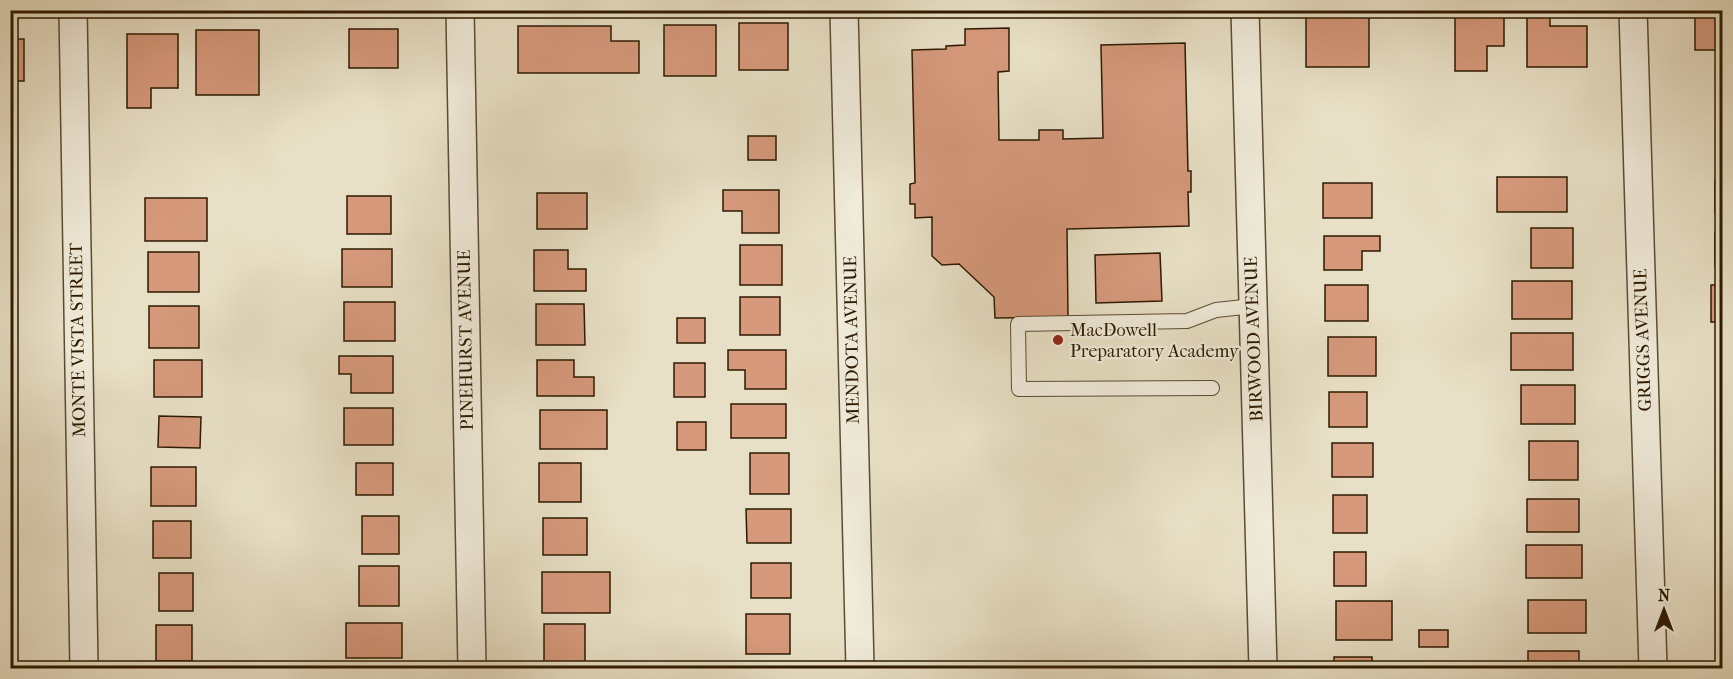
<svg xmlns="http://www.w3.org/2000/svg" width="1733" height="679" viewBox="0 0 1733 679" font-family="'IM FELL French Canon',serif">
<rect width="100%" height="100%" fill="#e8e0c6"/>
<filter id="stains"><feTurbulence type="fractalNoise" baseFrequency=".00333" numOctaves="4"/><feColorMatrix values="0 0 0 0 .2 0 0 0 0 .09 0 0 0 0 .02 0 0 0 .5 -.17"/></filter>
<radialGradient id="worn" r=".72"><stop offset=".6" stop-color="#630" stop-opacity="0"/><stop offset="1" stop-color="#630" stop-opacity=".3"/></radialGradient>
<!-- building -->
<path fill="#d6997c" stroke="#2d1a00" stroke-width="1.5" d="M1306,10H1369V67H1306Z
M1455,10H1504V46H1487V71H1455Z
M1527,10H1550V26H1587V67H1527Z
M1695,10H1722V50H1695Z
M739,23H788V70H739Z
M664,25H716V76H664Z
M518,26H611V41H639V73H518Z
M1009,28V71L998,72L999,140H1039V130H1063V139L1103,138L1101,45L1185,43L1188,171H1191V192H1188L1189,226L1067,229L1068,317L995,318L994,297L959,264L942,265L932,256V217L915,218V204H910V184L915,183L912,50L946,49V46L965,45V29Z
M349,29H398V68H349Z
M196,30H259V95H196Z
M127,34H178V88H151V108H127Z
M10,39H24V81H10Z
M748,136H776V160H748Z
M1497,177H1567V212H1497Z
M1715,180H1722V213H1715Z
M1323,183H1372V218H1323Z
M723,190H779V233H742V211H723Z
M537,193H587V229H537Z
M347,196H391V234H347Z
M145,198H207V241H145Z
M1531,228H1573V268H1531Z
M1715,233H1722V266H1715Z
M1324,236H1380V251H1362V270H1324Z
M740,245H782V285H740Z
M342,249H392V287H342Z
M534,250H568V269H586V291H534Z
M148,252H199V292H148Z
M1160,253L1162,301L1096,303L1095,255Z
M1512,281H1572V319H1512Z
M1325,285H1368V321H1325Z
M1711,285H1722V322H1711Z
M740,297H780V335H740Z
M344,302H395V341H344Z
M536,304H584L585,345H536Z
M149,306H199V348H149Z
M677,318H705V343H677Z
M1511,333H1573V370H1511Z
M1328,337H1376V376H1328Z
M1718,337H1722V371H1718Z
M728,350H786V389H745V370H728Z
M339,356H393V393H351V374H339Z
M154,360H202V397H154Z
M537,360H574V377H594V396H537Z
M674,363H705V397H674Z
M1521,385H1575V424H1521Z
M1718,389H1722V429H1718Z
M1329,392H1367V427H1329Z
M731,404H786V438H731Z
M344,408H393V445H344Z
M540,410H607V449H540Z
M159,416L201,417L200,448L158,447Z
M677,422H706V450H677Z
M1529,441H1578V480H1529Z
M1332,443H1373V477H1332Z
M1718,445H1722V480H1718Z
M750,453H789V494H750Z
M356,463H393V495H356Z
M539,463H581V502H539Z
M151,467H196V506H151Z
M1333,495H1367V533H1333Z
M1527,499H1579V532H1527Z
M746,509H791V543H747Z
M362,516H399V554H362Z
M543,518H587V555H543Z
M153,521H191V558H153Z
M1526,545H1582V578H1526Z
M1334,552H1366V586H1334Z
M751,563H791V598H751Z
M359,566H399V606H359Z
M542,572H610V613H542Z
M159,573H193V611H159Z
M1528,600H1586V633H1528Z
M1336,601H1392V640H1336Z
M746,614H790V654H746Z
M346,623H402V658H346Z
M544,624H585V664H544Z
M156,625H192V661H156Z
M1419,630H1448V647H1419Z
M10,631H15V666H10Z
M1528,651H1579V668H1528Z
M1334,657H1372V668H1334Z"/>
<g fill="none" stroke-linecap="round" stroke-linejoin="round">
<defs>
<path id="service" d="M1212,388L1019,389L1018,324L1187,321L1216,310L1253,306"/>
<path id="minor" d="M73,10L84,668
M460,10L472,668
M844,10L860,668
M1245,10L1263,668
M1633,10L1653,668"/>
</defs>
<!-- service casing -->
<use href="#service" stroke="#5c4c32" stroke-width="16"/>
<!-- minor casing -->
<use href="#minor" stroke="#5c4c32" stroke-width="30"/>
<!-- service -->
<use href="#service" stroke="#f0ebda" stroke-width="14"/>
<!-- minor -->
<use href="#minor" stroke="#f0ebda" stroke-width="27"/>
</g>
<!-- markers -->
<circle fill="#8f2418" stroke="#f0ebda" stroke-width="2" cx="1058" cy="340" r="6"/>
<g text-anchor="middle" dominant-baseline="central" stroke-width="4.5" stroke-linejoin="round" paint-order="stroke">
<!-- poi labels -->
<g font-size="18" fill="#2d1a00" stroke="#f0ebda" text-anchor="start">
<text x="1070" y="330">MacDowell<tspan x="1070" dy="21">Preparatory Academy</tspan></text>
</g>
<!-- street labels -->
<g font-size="18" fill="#2d1a00" stroke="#f0ebda">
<text transform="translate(1254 339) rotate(-92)">BIRWOOD AVENUE</text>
<text transform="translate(78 340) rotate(-91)">MONTE VISTA STREET</text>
<text transform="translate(466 340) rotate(-91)">PINEHURST AVENUE</text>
<text transform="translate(852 340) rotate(-91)">MENDOTA AVENUE</text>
<text transform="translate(1643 340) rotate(-92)">GRIGGS AVENUE</text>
</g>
</g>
<!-- margin -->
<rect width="1733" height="679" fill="none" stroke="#e8e0c6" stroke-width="36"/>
<rect x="12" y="12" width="1709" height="655" fill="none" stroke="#2d1a00" stroke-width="3"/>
<rect x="18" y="18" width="1697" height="643" fill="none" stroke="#2d1a00" stroke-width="1.5"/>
<!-- north arrow -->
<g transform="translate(1664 610)" stroke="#f0ebda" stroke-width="4.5" paint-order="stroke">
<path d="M0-4.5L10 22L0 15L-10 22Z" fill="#2d1a00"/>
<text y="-9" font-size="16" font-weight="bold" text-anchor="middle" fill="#2d1a00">N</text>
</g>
<rect width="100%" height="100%" filter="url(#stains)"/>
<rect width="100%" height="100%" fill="url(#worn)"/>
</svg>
